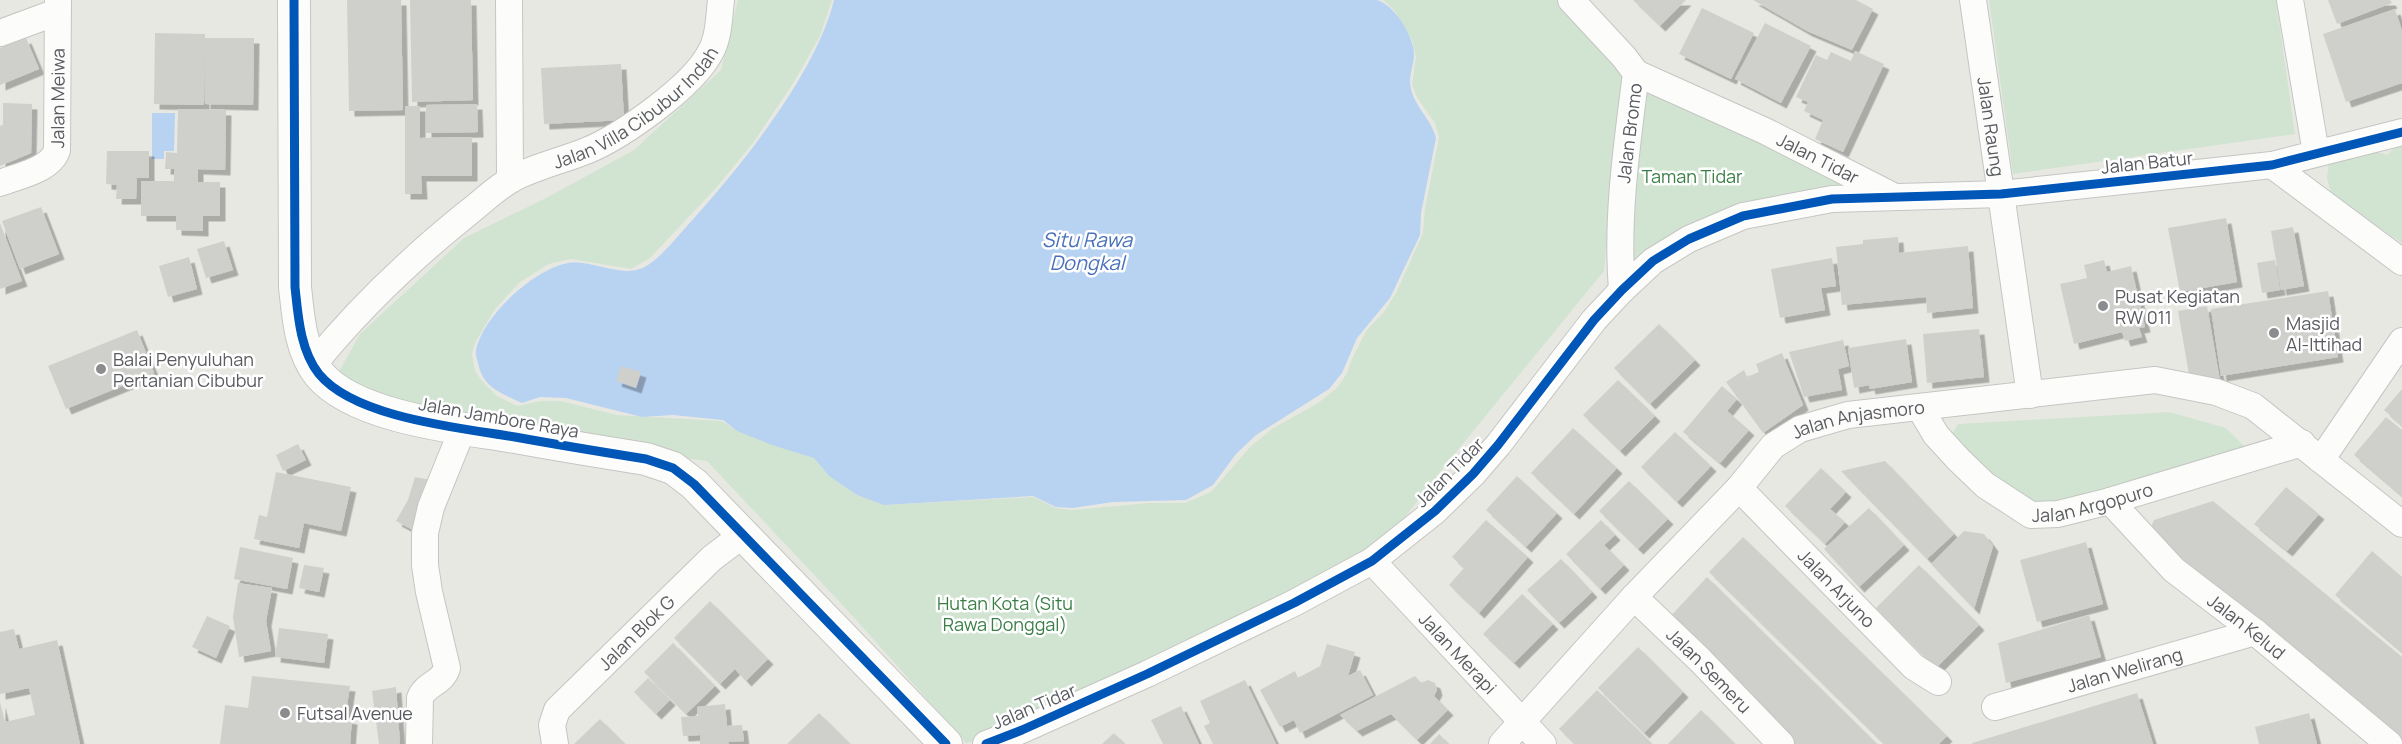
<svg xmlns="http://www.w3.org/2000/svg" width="2402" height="744" viewBox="0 0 2402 744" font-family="Manrope,sans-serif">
<defs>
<filter id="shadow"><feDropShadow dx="5.5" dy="5.5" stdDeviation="0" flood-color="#0004"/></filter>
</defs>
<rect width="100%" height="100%" fill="#e8e8e3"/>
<!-- green -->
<path fill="#d1e4d1" d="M738,0H832L820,36L794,82L753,143L716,188L650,258L631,269L571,259L549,264L520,282L495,309L475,343L472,354L475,371L481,380L497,396L517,406L541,401H561L617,415L722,421L737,431L814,458L829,476L857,495L884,505L1033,497L1056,508L1072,510L1149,503H1185L1211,492L1251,446L1272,429L1318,403L1337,388L1347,373L1352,359L1366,331L1384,312L1397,291L1423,233L1425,209L1439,137L1435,123L1418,99L1412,85L1416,57L1412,40L1394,10L1383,0H1556L1623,72L1604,271L1439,473L1372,560L1082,711L966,743L849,612L707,461L530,440L381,400L337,375L360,334L464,238L546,198L634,150L721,70Z
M1989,0H2276L2295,134L2013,174Z
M1640,94H1665L1841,182L1835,199L1667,249L1637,269L1627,264Z
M2402,140V243L2332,196L2327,178L2329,159L2368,149L2387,155Z
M2169,412L2226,428L2257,459L2031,523L1943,449L1958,424Z"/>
<!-- water -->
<path fill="#b8d2f1" d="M834,0H1377C1395,5 1415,38 1414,56C1413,68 1408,77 1411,89C1415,107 1431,119 1436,138L1421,213L1420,235L1390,298L1357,338L1342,373L1329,389L1256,435L1236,454L1213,485L1186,500L1113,502L1073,508L1056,507L1033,496L884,505L857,495L829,476L814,458L772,445L737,431L723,420L673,415L642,417L566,398L540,397L522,403C501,393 483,388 478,363C477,359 475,354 476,350C483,316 534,269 568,263C594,259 625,281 648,265C663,255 675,239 687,226C738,170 816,74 834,0Z
M152,113H175L174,151H164V159H152Z"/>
<!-- building -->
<path fill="#cfcfcc" filter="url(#shadow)" d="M347,0H401L403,110L349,111Z
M410,0H471L473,100L412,102Z
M1633,0H1686L1660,26Z
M1753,0H1856L1873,9L1852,50L1807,31Z
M2328,0H2390L2392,3L2337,24Z
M1702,8L1754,33L1731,79L1679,54Z
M2395,9L2402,31V83L2346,102L2323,34Z
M1765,23L1811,46L1781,103L1735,79Z
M155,33L205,34V38H254L253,105L205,104V44L204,105L154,104Z
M26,38L39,69L0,85V48Z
M1855,51L1884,64L1843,152L1815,139L1823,120L1804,111L1808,102L1796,97L1816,55L1827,60L1831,52L1851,61Z
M621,64L624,120L544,124L541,68Z
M3,103L32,104L31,153L0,166V126L3,125Z
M477,104L478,132L426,133V105Z
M405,106H420V138L472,137V176H421L422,194H405Z
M178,109L226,110L225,170L198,169V182H220V216H203V231L176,230V216H141V181H174V169H165L166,152L177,153Z
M107,151H149V178H137L136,199H116L117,185L106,184Z
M41,207L59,254L20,269L2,221Z
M2226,218L2237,282L2180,292L2168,228Z
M0,223L22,281L0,289Z
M2293,227L2304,286L2281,290L2271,231Z
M1898,237L1899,253L1968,246L1973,308L1927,313L1926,297L1842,305L1836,247L1863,244V240Z
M224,241L233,270L206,278L197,249Z
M189,257L197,289L168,297L159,266Z
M1832,258L1836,286L1821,288L1825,310L1780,318L1771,269Z
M2104,260L2107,272L2131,266L2145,327L2139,328L2142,337L2125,341L2122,332L2074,344L2060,284L2087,278L2084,265Z
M2275,260L2280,290L2262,293L2257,263Z
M2328,291L2338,357L2221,376L2211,309Z
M2207,306L2220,381L2191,386L2178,311Z
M1659,324L1695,360L1650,404L1614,368Z
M1979,329L1984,377L1927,383L1923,334Z
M137,330L154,373L66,409L48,366Z
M1906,339L1912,382L1870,389L1869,385L1854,388L1848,348Z
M1843,340L1849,366L1838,369L1842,390L1804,397L1789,352Z
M1782,353L1803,405L1763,433L1726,382L1744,370L1747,377L1759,372L1756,364Z
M621,366L641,372L636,388L616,381Z
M1618,380L1655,416L1620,451L1583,415Z
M1722,386L1737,399L1727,411L1749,430L1720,463L1683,432Z
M2402,389V426L2384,410Z
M2386,417L2402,430V496L2354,455Z
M1573,428L1617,468L1574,514L1531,473Z
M1675,432L1711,466L1677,502L1641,467Z
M298,444L306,460L283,471L276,455Z
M1885,461L1954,534L1927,559L1841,471Z
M1821,468L1846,492L1830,509L1845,522L1825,544L1785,506Z
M276,472L351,487L341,531L304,523L299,548L254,539L259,515L267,517Z
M1517,476L1557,513L1526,547L1486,510Z
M415,477L436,481L415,531L396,521L408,500Z
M1629,481L1668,519L1638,549L1599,511Z
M2286,487L2319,514L2287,551L2254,524Z
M2213,501L2402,657V744H2394L2147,536L2154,520Z
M1869,508L1904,545L1859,587L1824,549Z
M1486,520L1528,557L1479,613L1449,585L1464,568L1452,557Z
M1601,520L1615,535L1604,545L1624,565L1600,589L1566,554Z
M1964,531L1984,534L1993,546L1974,609L1931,564Z
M1743,537L1947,736L1939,744H1884L1709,572Z
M2086,542L2103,604L2037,622L2020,560Z
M240,547L293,558L287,589L234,579Z
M2372,551L2402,577V652L2335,595Z
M1561,559L1592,592L1559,623L1527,590Z
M304,565L324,568L319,592L299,588Z
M1919,565L1979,625L1936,668L1876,608Z
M1707,577L1877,744H1792L1667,620Z
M238,583L272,588L266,621L271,651L239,657L233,617Z
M1522,594L1553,624L1514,663L1483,634Z
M710,601L768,659L746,681L735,669L720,684L674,638Z
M2089,615L2101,657L2006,683L1998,643Z
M207,616L230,626L216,658L192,647Z
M279,628L328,634L324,663L275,657Z
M14,629L19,649L57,640L80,744H0V702L5,722L35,715L29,688L0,694V632Z
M673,643L715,686L686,714L644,672Z
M1327,644L1355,652L1348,676L1360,670L1373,695L1300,733L1294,720L1280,727L1260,690L1295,671L1298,678L1320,666Z
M1638,647L1683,692L1644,733L1598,688Z
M252,676L350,686L345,718L352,719L350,744H220L225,705L248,708Z
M1415,676L1421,683L1428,680L1435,683L1437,690L1434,696L1448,710L1417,740L1391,714L1357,731L1340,715Z
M648,678L670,700L656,714L634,692Z
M1245,680L1276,744H1213L1204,726L1210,723L1200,701Z
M396,687L400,744H379L372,691Z
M1597,690L1636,728L1652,744H1575L1559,729Z
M2137,693L2153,744H1972V743Z
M725,704L727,726L742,725L744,741L728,742L729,744H700V735L683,736L681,717L698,716L697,707Z
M1181,706L1199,744H1163L1151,720Z
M1701,710L1735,744H1668Z
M819,713L850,744H787Z
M2309,713L2317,744H2259L2255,727Z
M600,719L625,744H574Z
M1114,733L1125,744H1102Z
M1439,734L1449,744H1430Z"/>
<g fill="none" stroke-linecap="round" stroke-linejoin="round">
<defs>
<g id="minor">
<path d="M509,0L510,179"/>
<path d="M1571,0L1624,57L1636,73C1627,145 1616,217 1622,290"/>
<path id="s1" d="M1973,0L2030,395"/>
<path d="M2290,0L2316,153"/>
<path d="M0,33L57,12"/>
<path id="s2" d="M1636,73L1765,131L1891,195"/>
<path d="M2272,165L2402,262"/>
<path id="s3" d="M0,183C18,176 51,170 57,150L58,0"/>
<path id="s4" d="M313,365C358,309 413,257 469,212C482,202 495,189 509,181C527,169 564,160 586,151C621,137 692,87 710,53C719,38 719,17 721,0"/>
<path id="s5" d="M1920,408L1936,435L1959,460L1985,485L2031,515L2058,514L2110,501L2302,443"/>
<path d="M2321,460L2402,341"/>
<path id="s6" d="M1739,488L1914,667L1938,682"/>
<path id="s7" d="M2110,501L2174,570L2255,632L2389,744"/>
<path id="s8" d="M1372,561L1543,744"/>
<path id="s9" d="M1634,597L1699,659L1781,744"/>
<path id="s10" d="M1995,707L2255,632"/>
<path d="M419,744L420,698C425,684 443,683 447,668L429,592L425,565V533L431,507L463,428"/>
<path id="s11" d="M555,744L552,725L557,710L712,558L744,534"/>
<path d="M986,744L1022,730L1147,674L1294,603L1372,561L1435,511L1473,474L1498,445L1594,320L1622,290L1653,261L1689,239L1743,216L1832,199L2001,194L2272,165L2402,132"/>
<path id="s12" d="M1502,744L1634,597L1739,488L1773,446L1800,429L1848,415L2155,380L2216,392L2253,406L2402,524"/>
</g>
<path id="tertiary" d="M294,0L295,287C298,315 300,350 319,374C355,418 461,428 515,437C559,445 602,452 646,459L673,468L694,484L946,744"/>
</defs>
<!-- minor casing -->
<use href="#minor" stroke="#c5c5c3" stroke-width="28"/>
<!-- tertiary casing -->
<use href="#tertiary" stroke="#c5c5c3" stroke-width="34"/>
<!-- minor -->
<use href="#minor" stroke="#fcfcfb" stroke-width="26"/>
<!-- tertiary -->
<use href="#tertiary" stroke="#fcfcfb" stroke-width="32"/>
<defs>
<path id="cycleway" d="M294,0L295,287C298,315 300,350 319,374C355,418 461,428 515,437C559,445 602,452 646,459L673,468L694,484L946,744
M986,744L1022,730L1147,674L1294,603L1372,561L1435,511L1473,474L1498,445L1594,320L1622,290L1653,261L1689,239L1743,216L1832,199L2001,194L2272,165L2402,132"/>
</defs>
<!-- cycleway casing -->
<use href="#cycleway" stroke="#fff" stroke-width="13"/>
<!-- cycleway -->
<use href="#cycleway" stroke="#0057b8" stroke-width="9"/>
</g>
<!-- markers -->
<g fill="#8b8c8e" stroke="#fff" stroke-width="2">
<circle cx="2103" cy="306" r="6"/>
<circle cx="2274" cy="333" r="6"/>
<circle cx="101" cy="369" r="6"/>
<circle cx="285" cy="713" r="6"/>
</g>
<g text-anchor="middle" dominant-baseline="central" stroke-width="5" stroke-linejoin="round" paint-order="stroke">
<!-- street labels -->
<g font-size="18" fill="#595b60" stroke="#fff">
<text stroke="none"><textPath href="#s3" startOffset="120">Jalan Meiwa</textPath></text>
<text stroke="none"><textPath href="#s4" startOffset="418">Jalan Villa Cibubur Indah</textPath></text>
<text stroke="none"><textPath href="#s1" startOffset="128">Jalan Raung</textPath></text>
<text transform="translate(1629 133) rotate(-83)">Jalan Bromo</text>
<text stroke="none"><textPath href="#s2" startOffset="201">Jalan Tidar</textPath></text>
<text transform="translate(2147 162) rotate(-6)">Jalan Batur</text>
<text transform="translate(499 417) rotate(10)">Jalan Jambore Raya</text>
<text stroke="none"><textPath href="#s12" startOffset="494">Jalan Anjasmoro</textPath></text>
<text transform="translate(1449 472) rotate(-45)">Jalan Tidar</text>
<text stroke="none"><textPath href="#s5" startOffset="219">Jalan Argopuro</textPath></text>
<text stroke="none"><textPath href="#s6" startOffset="140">Jalan Arjuno</textPath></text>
<text stroke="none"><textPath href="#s7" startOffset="186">Jalan Kelud</textPath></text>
<text stroke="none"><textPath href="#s11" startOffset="146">Jalan Blok G</textPath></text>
<text stroke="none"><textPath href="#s8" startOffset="126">Jalan Merapi</textPath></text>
<text stroke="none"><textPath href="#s10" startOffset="135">Jalan Welirang</textPath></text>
<text stroke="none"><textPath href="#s9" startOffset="105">Jalan Semeru</textPath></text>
<text transform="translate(1034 706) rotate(-23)">Jalan Tidar</text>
</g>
<!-- park labels -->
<g font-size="18" fill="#3a7e46" stroke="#fff">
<text x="1692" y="176">Taman Tidar</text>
<text x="1005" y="603">Hutan Kota (Situ<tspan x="1005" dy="21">Rawa Donggal)</tspan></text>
</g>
<!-- poi labels -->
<g font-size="18" fill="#595b60" stroke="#fff" text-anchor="start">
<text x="2115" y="296">Pusat Kegiatan<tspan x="2115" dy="21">RW 011</tspan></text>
<text x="2286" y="323">Masjid<tspan x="2286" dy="21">Al-Ittihad</tspan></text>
<text x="113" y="359">Balai Penyuluhan<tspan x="113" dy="21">Pertanian Cibubur</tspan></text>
<text x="297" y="713">Futsal Avenue</text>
</g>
<!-- water labels -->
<g font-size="20" font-style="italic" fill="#4970b8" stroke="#fff">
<text x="1087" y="239">Situ Rawa<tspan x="1087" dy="23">Dongkal</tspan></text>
</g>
</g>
</svg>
